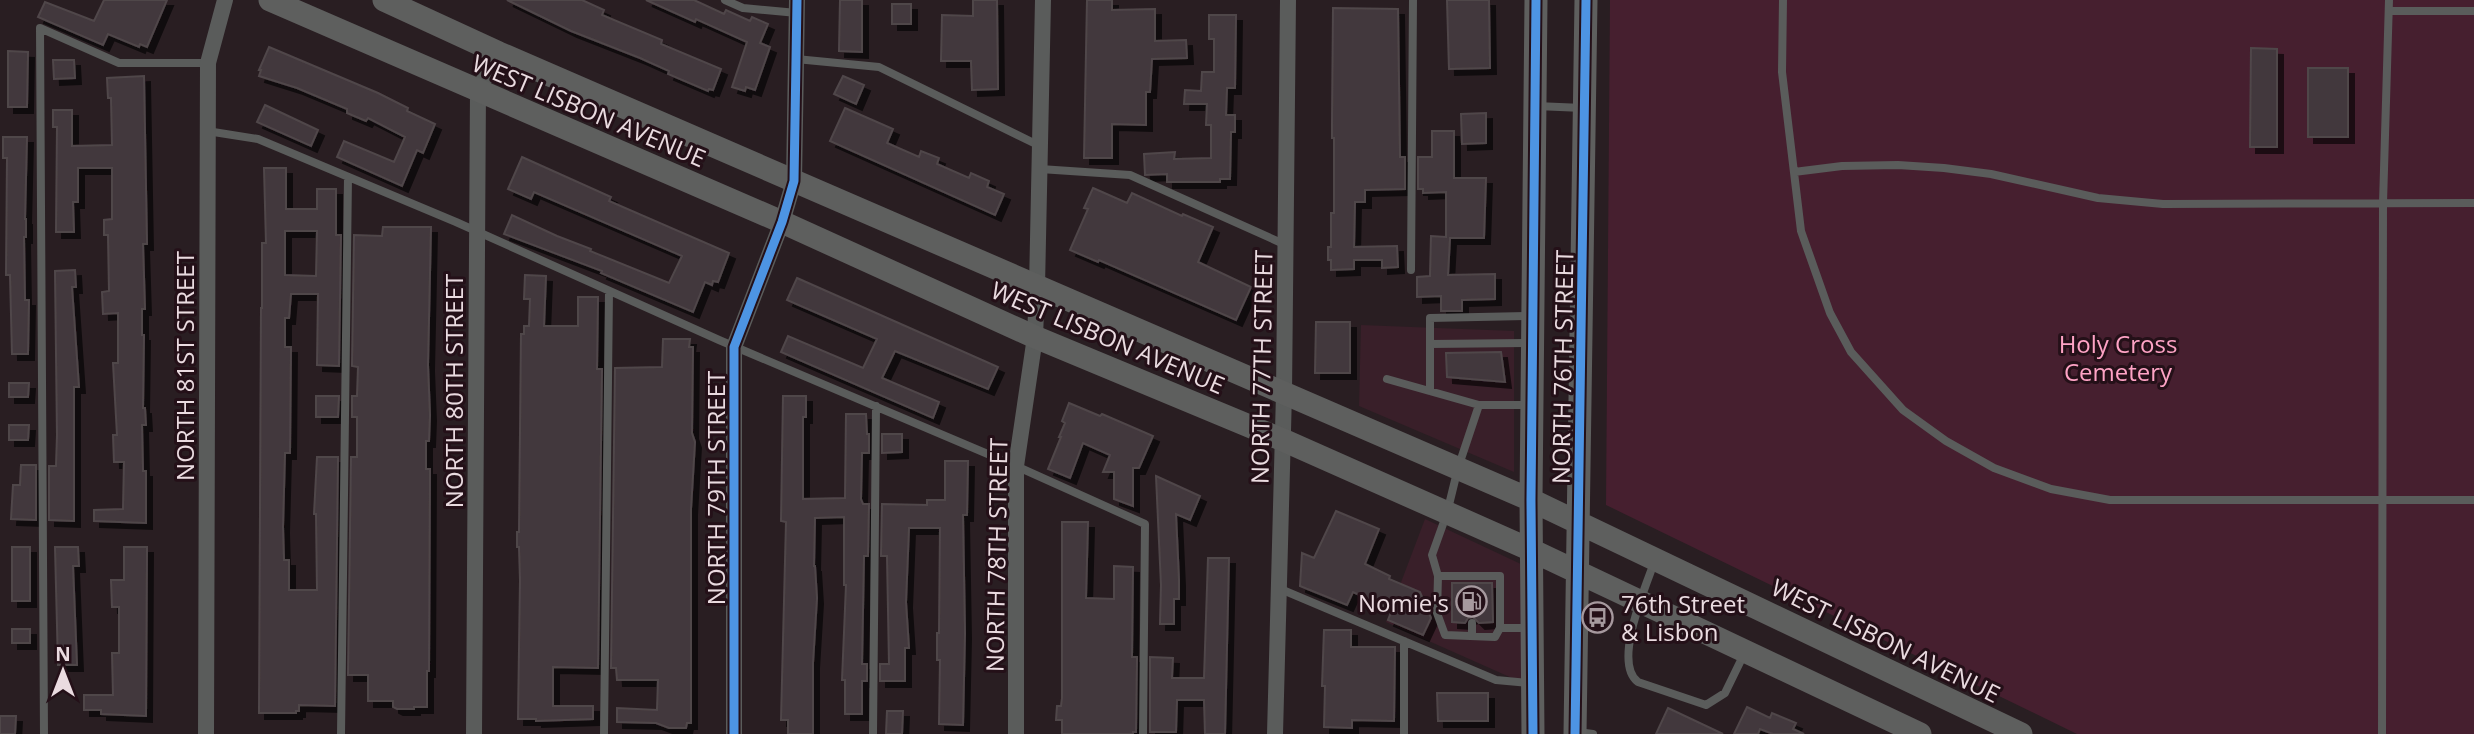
<svg xmlns="http://www.w3.org/2000/svg" width="2474" height="734" viewBox="0 0 2474 734" font-family="'Open Sans',sans-serif">
<defs>
<filter id="shadow"><feDropShadow dx="6" dy="6" stdDeviation="0" flood-color="#0009"/></filter>
</defs>
<rect width="100%" height="100%" fill="#291e22"/>
<!-- built -->
<path fill="#391f29" d="M1361,325L1514,331V472L1359,406Z
M1425,519L1523,565L1521,682L1386,622Z"/>
<!-- green -->
<path fill="#461f2f" d="M1610,0H2474V734H2077L1606,505Z"/>
<!-- building -->
<path fill="#42383c" stroke="#50464a" stroke-width="2" fill-rule="evenodd" filter="url(#shadow)" d="M104,0H167L147,47L140,44L139,47L108,34L103,45L38,17L45,2L94,21Z
M507,0H582L604,10L602,15L662,40L661,44L721,69L713,90L709,89L708,91L668,74L669,71L640,58L571,31Z
M646,0H694L724,14L726,10L750,21L752,17L768,24L760,43L770,47L755,90L746,87L745,91L732,87L747,42L696,19L695,22Z
M840,0H862V52L839,51Z
M973,0H997L998,89L972,90L971,61H941L942,15L973,16Z
M1087,0H1112V10L1155,9V41L1186,40L1187,58L1152,59L1150,92H1146V125L1112,124V158H1084Z
M1447,0H1489L1490,68L1449,69Z
M892,4H911V24H892Z
M1333,8L1398,9L1400,157H1405V189L1365,190V202H1355L1354,247L1397,246L1398,267L1382,268V260H1354V269L1331,270V260H1328V247H1331V213H1334V138H1332V124Z
M1209,15H1236L1235,88H1227L1226,115H1235V132H1231L1230,179H1220V182H1167V174L1145,175L1144,154L1175,152L1174,159L1211,158V125H1206L1207,104H1184L1185,90L1201,91L1202,72H1214V39H1209Z
M269,47L378,93L408,108L407,111L435,124L423,153L417,150L402,186L337,157L344,141L394,162L405,137L368,118L366,121L347,113V109L297,88L259,76L261,70H259Z
M2251,48L2277,49V147H2250Z
M8,51L28,52L27,107H8Z
M53,60H74L75,78L54,79Z
M2308,68H2348V137H2308Z
M144,76L147,244H143L145,309H142V335H144L143,408H145L146,425H142L143,471H146V523L94,521V510L123,509L124,462H114L113,435H117L113,363H118V313L103,314L102,292L109,291L108,235H104V220L112,219V168H78V202H73L74,232H56L57,127H53V110H72V146L112,145L111,98H108L107,78Z
M843,76L864,85L856,104L834,94Z
M265,105L318,130L311,146L257,122Z
M845,108L893,129L887,143L919,157L921,151L939,158L937,164L969,178L971,173L989,181L987,187L1004,194L995,215L830,141Z
M1486,113V143L1462,144L1461,114Z
M1432,131H1454V178H1486L1484,238H1450L1448,275L1495,274V299L1462,300V311H1441V296L1417,297V277L1430,276L1431,236L1446,237V192L1423,193V189H1418V157H1432Z
M3,137H27L25,219H26V237H24L25,300H29L28,354H12L10,275H6L7,158H3Z
M522,157L611,197L609,201L729,253L718,282L713,281L712,285L705,282L693,312L601,273L602,271L504,234L512,215L557,236L591,249L590,251L669,283L682,256L534,192L531,199L508,189Z
M264,168H286V209H317V189H336V235H341L339,366L317,365L318,294H291L289,318H285V347H291L290,453H285L283,527L284,560H289V590H317L316,514H314L317,457H338L335,706L299,705V711H296V713H259L261,308H262V243H266ZM285,231H317L316,276L285,275Z
M1093,188L1127,203L1132,193L1182,216L1183,214L1213,227L1198,262L1251,287L1236,320L1099,260L1098,262L1070,250L1088,209L1084,208Z
M383,227H431L428,365L430,415L429,441H426V469H430L429,671H427V707H414V709H397L393,707V701H368V675H348L351,457H357V417H352V396H357L358,367L352,366L354,235L382,236Z
M75,270L76,287H72L79,387H74V521L49,520V466H56L57,435L55,271Z
M525,275L546,276L544,326H578V297H598L597,369H602L598,668L553,667V706H593V719L536,721V719H518L520,580L519,547H517V532H519L521,334H524V326H529L530,299H524Z
M797,278L998,367L988,389L895,351L882,378L939,402L933,418L781,352L788,336L863,368L877,339L787,300Z
M1316,322H1350V373H1315Z
M663,339H690L689,347H693L692,433L695,442L691,509V723H687L686,728H669L656,723L617,722V708L657,710L658,680H617L616,668H611L615,368L662,367Z
M1501,352L1505,382L1447,377L1446,353Z
M9,383H29L28,397H9Z
M316,396H339L338,417H316Z
M783,396H806V417H803V499L845,498L846,414H866L867,434H869V453H862L861,499L863,504H869L868,556H864L862,664H867V681H862V714H845V680H842L846,585H844V517L815,518L814,566H815L817,598L813,663V734H788V720H781L786,522L781,521Z
M1069,403L1100,416L1102,414L1153,436L1139,468H1133V506L1114,499V472H1103L1110,455L1083,443L1070,478L1048,469L1061,437H1059L1065,423L1062,421Z
M9,425H29L28,440H9Z
M882,434H902V452L882,453Z
M945,461H968L967,515H963L965,633L963,725L939,724L940,660H937V633H939L940,528H909L906,602L909,648H905V681H880V664H889L887,556H881L882,504L927,505V500H945Z
M21,465H36V520L11,519L13,485H20Z
M1156,476L1200,496L1190,520L1176,514L1179,580V599H1174V624H1160L1161,585Z
M1336,511L1379,529L1365,564L1390,576L1389,579L1420,592L1431,618L1423,635L1388,620L1392,610L1353,592L1347,605L1300,586L1302,553L1314,558Z
M1062,522H1088L1086,598L1114,599V566L1133,567L1132,657H1137L1136,732H1133V734H1062V720H1056L1057,706H1061L1062,698Z
M12,547H30V601H12Z
M55,547H78L79,566H73L77,665H58Z
M124,547H147L146,716L101,714V710H84V695H113L112,653H119V607H112L111,580H124Z
M1208,558H1229L1225,734H1205L1204,700H1177L1176,732H1150V657L1173,658L1172,678H1204Z
M1452,583H1492L1493,622L1479,623L1473,617L1468,618L1465,623L1452,622Z
M12,629H30V643H12Z
M1324,630H1351V647H1395L1394,721L1352,720V728L1324,727L1325,686H1322Z
M1437,693H1488V721H1438Z
M1747,707L1770,718L1772,713L1796,723L1793,729L1804,734H1773L1760,729L1758,734H1734Z
M1668,708L1723,734H1656Z
M887,711H903L902,734H886Z
M0,716H16L15,734H0Z"/>
<g fill="none" stroke-linecap="round" stroke-linejoin="round">
<!-- lane -->
<path stroke="#5a5c5b" stroke-width="8" d="M725,0L743,8L797,13
M1783,0L1782,72L1801,231L1830,313L1851,352L1903,410L1946,441L1994,468L2051,489L2110,500H2474
M2390,11H2474
M796,59L879,67L1040,146
M1536,106L1583,108
M207,131L258,139L456,222L719,340L1016,466L1145,524L1143,734
M1040,169L1130,175L1286,245
M1794,172L1842,166L1898,165L1944,168L1991,174L2098,198L2163,204L2474,203
M1411,270L1413,0
M1430,344V318L1530,316
M1387,379L1479,405L1458,468L1447,513L1432,555L1438,576L1437,613L1445,635L1495,637L1500,628V576H1438
M1430,391V344L1530,343
M1479,405H1529
M1655,560C1646,586 1612,663 1638,682L1706,705L1725,693L1744,654
M1278,588L1496,680L1529,683
M1472,623V636
M1500,628H1529
M1404,641V734
M1578,732L1593,734
M44,734L40,28L119,63H208
M341,734L348,177
M604,734L609,291
M873,734L876,406
M2382,734L2383,203L2389,0"/>
<!-- street -->
<path stroke="#5a5c5b" stroke-width="16" d="M206,734L208,63L225,0
M474,734L478,90L499,53
M734,734V347L782,222L794,181L797,0
M1016,734V466L1035,337L1037,287L1043,0
M1275,734L1284,393L1288,0"/>
<!-- secondary -->
<path stroke="#5e5f5e" stroke-width="23" d="M270,0L782,222L1035,337L1283,440L1531,550L1920,734
M384,0L499,53L1531,500L2021,734
M1533,734L1531,500L1536,0
M1575,734L1586,0"/>
<defs>
<path id="cycleway" d="M734,734V347L782,222L794,181L797,0
M1533,734L1531,500L1536,0
M1575,734L1586,0"/>
</defs>
<!-- cycleway casing -->
<use href="#cycleway" stroke="#241018" stroke-width="13"/>
<!-- cycleway -->
<use href="#cycleway" stroke="#4d94e3" stroke-width="9"/>
</g>
<!-- icons -->
<defs>
<symbol id="fuel-ring" viewBox="-11 -11 22 22"><circle r="9.5" fill="#241018" stroke="#a6999e" stroke-width="1.5"/><path d="M-5.5-6h7V0h2V4h1.3V-2.5L3-4.5l.8-.8L6-3V5H2.5V1h-1V6h-7ZM-4.2-4.7v3.2H.2V-4.7Z" fill="#a6999e"/></symbol>
<symbol id="bus-ring" viewBox="-11 -11 22 22"><circle r="9.5" fill="#241018" stroke="#a6999e" stroke-width="1.5"/><path d="M-5-6H5V4H4V6H2V4H-2V6H-4V4H-5ZM-3.5-4V0h7V-4ZM-3.5 1.2v1.5H-2V1.2ZM2 1.2v1.5H3.5V1.2Z" fill="#a6999e"/></symbol>
</defs>
<g fill-rule="evenodd">
<use href="#fuel-ring" x="1454" y="584" width="35" height="35"/>
<use href="#bus-ring" x="1580" y="600" width="35" height="35"/>
</g>
<g text-anchor="middle" dominant-baseline="central" stroke-width="6" stroke-linejoin="round" paint-order="stroke">
<!-- street labels -->
<g font-size="24" fill="#eadbe0" stroke="#241018">
<text transform="translate(589 110) rotate(23)">WEST LISBON AVENUE</text>
<text transform="translate(1108 337) rotate(23)">WEST LISBON AVENUE</text>
<text transform="translate(184 366) rotate(-90)">NORTH 81ST STREET</text>
<text transform="translate(1261 367) rotate(-89)">NORTH 77TH STREET</text>
<text transform="translate(1562 367) rotate(-89)">NORTH 76TH STREET</text>
<text transform="translate(453 391) rotate(-90)">NORTH 80TH STREET</text>
<text transform="translate(715 488) rotate(-90)">NORTH 79TH STREET</text>
<text transform="translate(996 555) rotate(-89)">NORTH 78TH STREET</text>
<text transform="translate(1886 640) rotate(26)">WEST LISBON AVENUE</text>
</g>
<!-- park labels -->
<g font-size="24" fill="#fea3c5" stroke="#241018">
<text x="2118" y="343">Holy Cross<tspan x="2118" dy="28">Cemetery</tspan></text>
</g>
<!-- poi labels -->
<g font-size="24" fill="#eadbe0" stroke="#241018" text-anchor="end">
<text x="1449" y="602">Nomie's</text>
<text x="1621" y="603" text-anchor="start">76th Street<tspan x="1621" dy="28">&amp; Lisbon</tspan></text>
</g>
</g>
<!-- north arrow -->
<g transform="translate(63 671)" stroke="#241018" stroke-width="5" paint-order="stroke">
<path d="M0-5L12 26L0 18L-12 26Z" fill="#eadbe0"/>
<text y="-10" font-size="19" font-weight="bold" text-anchor="middle" fill="#eadbe0">N</text>
</g>
</svg>
